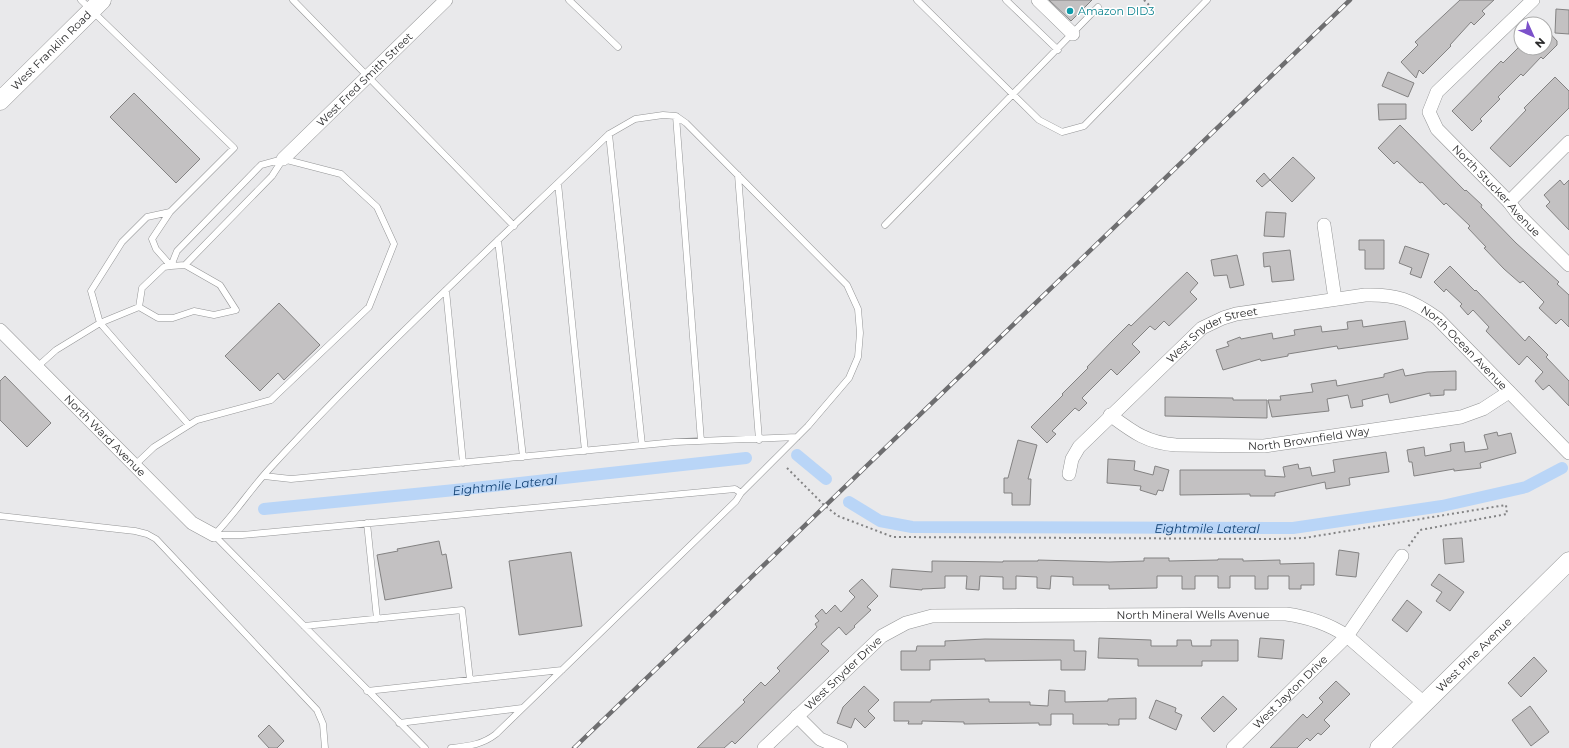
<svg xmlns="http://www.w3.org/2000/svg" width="1569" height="748" viewBox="0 0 1569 748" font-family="Montserrat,sans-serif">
<rect width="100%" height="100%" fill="#e9e9eb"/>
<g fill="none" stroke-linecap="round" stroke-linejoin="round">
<!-- canal -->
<g stroke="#b9d5f7" stroke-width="12">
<path d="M797,455L826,479"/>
<path id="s1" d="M849,502L880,521L912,527L1293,528L1442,506L1526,487L1562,468"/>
<path id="s2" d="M264,509L465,489L746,458"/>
</g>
</g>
<!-- building -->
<path fill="#c3c1c2" stroke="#838282" d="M1049,0H1092L1071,21Z
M1460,0H1494L1482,11L1485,14L1474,25L1471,22L1450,45L1451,46L1423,74L1419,70L1416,78L1401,62L1418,45L1415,42Z
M1556,9L1569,10V34L1555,33Z
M1545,28L1557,41V45L1543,59L1541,57L1523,76L1521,74L1498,97L1500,99L1480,119L1482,121L1472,131L1452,111L1501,61L1503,63L1518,48H1545Z
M1388,72L1414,83L1408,97L1382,86Z
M1555,77L1569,91V108L1510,167L1490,148L1526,110L1524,108Z
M134,93L200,159L176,183L110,117Z
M1378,104H1406V119L1379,120Z
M1400,125L1465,191L1466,190L1482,205L1481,207L1516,243L1559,282L1557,284L1569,295V327L1561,319L1556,324L1539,308L1544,302L1523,281L1520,283L1504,269L1484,248L1486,247L1468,228L1470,226L1446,203L1444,205L1422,182L1420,183L1397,161L1394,164L1378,148Z
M1293,157L1315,178L1292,202L1270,180Z
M1264,173L1270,180L1262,187L1256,181Z
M1560,180L1564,185L1569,180V230L1546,206L1550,202L1544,195Z
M1266,212L1286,213L1284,237L1264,236Z
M1359,240H1384V269H1365V250H1359Z
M1405,246L1429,254L1421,278L1410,274L1412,268L1399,263Z
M1290,250L1294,280L1272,282L1270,266L1264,267L1263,253Z
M1237,255L1244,285L1230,288L1227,275L1214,276L1211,260Z
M1450,266L1475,291L1476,290L1525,341L1529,336L1548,355L1546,357L1569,381V406L1549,385L1543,390L1535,381L1543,372L1527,356L1519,365L1486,331L1489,327L1473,310L1468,315L1460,306L1462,304L1446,289L1444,292L1434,282Z
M1187,272L1198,283L1190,292L1197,299L1169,326L1164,321L1155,330L1150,326L1132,344L1140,352L1117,375L1111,369L1082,398L1087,403L1079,411L1075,408L1052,431L1056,434L1047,443L1031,427L1063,395L1062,394L1088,368L1087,367L1112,341L1129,324L1131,326Z
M279,303L320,345L284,380L278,373L260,391L225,356Z
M1362,320L1363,327L1405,321L1408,339L1338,349L1337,346L1288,354V356L1261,361L1260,359L1223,370L1216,350L1229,346L1227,342L1240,337L1241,339L1272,333L1273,339L1295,335L1294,330L1321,326L1322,332L1348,329L1347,322Z
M1403,369L1405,376L1427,372L1456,371V390H1444V395L1430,396V393L1390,403L1388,394L1362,400L1363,406L1351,408L1348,395L1327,399L1329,411L1272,417L1268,400H1281L1280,396L1313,392L1311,384L1336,380L1337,386L1384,377V374Z
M5,376L51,423L27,447L0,420V381Z
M1165,397L1233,398V400H1267V418L1165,416Z
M1497,432L1498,436L1511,433L1516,453L1480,463L1481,468L1454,471V469L1414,476L1412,462H1409L1407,450L1424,447L1425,456L1451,451L1450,444L1464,442L1465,452L1488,449L1484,435Z
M1018,440L1037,445L1028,479H1031L1030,505H1012V493H1004V478H1008Z
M1386,452L1389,472L1349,478L1350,485L1326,489L1325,482L1275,493V496H1250V494L1180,495V470H1265V476L1285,477L1283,467L1298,464L1299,469L1310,467L1312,476L1335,472L1333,460Z
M1108,459L1135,461L1134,470L1153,475L1155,466L1169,470L1163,491L1158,490L1156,495L1140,490L1141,486L1107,483Z
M1462,538L1464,562L1445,564L1443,539Z
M439,541L442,555L446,554L452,588L385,600L377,555L398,551L397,549Z
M1339,550L1359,553L1356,577L1336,575Z
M571,552L582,626L519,635L509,561Z
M1144,558H1169V561L1218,560V559H1243V561L1280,560V564L1314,563V585H1301V589H1289V576H1268V589H1255V576H1230V588H1218V576H1195V589H1182V576H1157V588L1109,589V585H1073V577L1051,576L1050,589L1037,588V577L1016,576V589H1003V577L980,576L979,590L966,589L967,576H945V588L922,589V590L890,587L892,569L932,572V561L1003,562V561H1038V560L1109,562L1144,561Z
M1439,574L1464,592L1450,611L1436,601L1442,592L1431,585Z
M862,579L878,596L867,607L871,610L854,626L855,627L846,635L839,627L821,644L829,651L735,744L732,741L724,748H697L745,702L743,700L761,682L765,686L780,671L777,668L817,627L815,624L819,621L815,616L822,609L826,614L835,605L841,612L855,597L849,591Z
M1407,600L1422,612L1407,632L1392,620Z
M1099,638L1151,640V646H1177V640H1191L1192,646H1211V640H1238V661H1202V666H1138V659L1098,658Z
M1260,638L1284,640L1282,659L1258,657Z
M985,639L1074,640V651H1086L1085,670H1061V660L985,661V659L930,660V670H901V651H916L917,646H945V641Z
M1534,657L1547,671L1521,697L1508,683Z
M1336,681L1350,694L1324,720L1330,726L1321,735L1318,733L1310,741L1307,738L1297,748H1270L1303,714L1307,718L1323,702L1319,698Z
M864,686L879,700L868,711L875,718L865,728L855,718L851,728L837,723L843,707Z
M1049,690L1065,691V702L1108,701V699L1136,698V719H1119V725H1108V724H1073V714H1051V725H1039V723L964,724V722L922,721V724H908L909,721H894V702H931V700L989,699V702H1030V705L1048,706Z
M1223,696L1237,709L1214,732L1201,718Z
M1156,700L1176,708L1175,712L1182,715L1176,730L1149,718Z
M1530,706L1549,732L1531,746L1512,720Z
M269,725L284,741L277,748H269L258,736Z"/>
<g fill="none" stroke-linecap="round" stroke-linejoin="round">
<defs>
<path id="lane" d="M293,0L514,226
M569,0L618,47
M917,0L1039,120L1062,132L1084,126L1207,0
M1006,0L1058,50
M676,116L701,441
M609,134L642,445
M738,175L759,440
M558,183L585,451
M885,225L1098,7
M498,240L523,457
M185,265L272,176L283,159
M446,290L463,463
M139,307L158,318H173L194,311L214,315L236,310L220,285L185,265L171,266L156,249L152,239L170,212
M37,367L56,350L100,323L91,291L122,242L147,217L170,212L234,148L81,0
M135,465L154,447L197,420L271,400L369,307L394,244L377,207L341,174L283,159L261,165L177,251L171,266L164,267L142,288L139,307L100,323L189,425
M264,476L291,479L675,442L797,437
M0,516L135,531L147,534L156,539L317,710L323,724L325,748
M367,523L377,619
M214,535C235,514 251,488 272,466C379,350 496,243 609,134L635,119L663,115L676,116L686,123L847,285L858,309L860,333L858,357L849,378L808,426L741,493
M214,535H242L735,489L741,493L736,501L496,734C482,745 468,746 451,748
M214,535L425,748
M304,626L462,610L470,680
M367,691L562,670
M399,723L522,708"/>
<g id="street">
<path d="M1038,0L1073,34"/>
<path id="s3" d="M1533,0L1437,92L1429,112L1437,129L1509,202L1518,214L1569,265"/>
<path id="s4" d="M283,159L446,0"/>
<path d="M1509,202L1569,142"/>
<path d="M1324,225L1335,299"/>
<path id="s5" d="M0,330L192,523L214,535"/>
<path id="s6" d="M1110,415C1133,432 1147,443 1176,445L1264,446L1461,417L1483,409L1509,392"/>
<path id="s7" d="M1069,474L1072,459L1079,447L1202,328L1223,318L1236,314L1365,295C1397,294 1411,300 1437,318L1569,453"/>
<path d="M797,716L820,739L841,748"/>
<path id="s8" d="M764,748L882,636L906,623L932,616L1286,614C1309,617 1327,623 1347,636L1424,703"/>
<path id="s9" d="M1233,748L1347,636L1402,556"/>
</g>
<g id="secondary">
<path id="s10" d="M0,101L102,0"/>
<path id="s11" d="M1379,748L1569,561"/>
</g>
</defs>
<!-- lane casing -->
<use href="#lane" stroke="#949596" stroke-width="7"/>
<!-- street casing -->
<use href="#street" stroke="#949596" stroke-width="14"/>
<!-- secondary casing -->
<use href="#secondary" stroke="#949596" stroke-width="19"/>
<!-- path -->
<path stroke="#838384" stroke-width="2" stroke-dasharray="2 3" stroke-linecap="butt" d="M1144,0L1152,8
M787,468L825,506L838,516L893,537L1276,539L1304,538L1506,505L1507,514L1420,530L1408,547"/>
<!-- lane -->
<use href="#lane" stroke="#fff" stroke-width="6"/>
<!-- street -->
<use href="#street" stroke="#fff" stroke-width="13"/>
<!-- secondary -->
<use href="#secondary" stroke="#fff" stroke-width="18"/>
<defs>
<path id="rail" d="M574,748L1350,0"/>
</defs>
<!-- rail casing -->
<use href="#rail" stroke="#6e6e70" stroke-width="4.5"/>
<!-- rail -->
<use href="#rail" stroke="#fff" stroke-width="3" stroke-dasharray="9" stroke-linecap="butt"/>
</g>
<!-- markers -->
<circle fill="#0f9aa8" stroke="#fff" stroke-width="1.5" cx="1070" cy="11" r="4"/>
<g text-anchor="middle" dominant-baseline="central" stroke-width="3" stroke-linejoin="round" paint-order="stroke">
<!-- culture labels -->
<g font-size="11" fill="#0d838f" stroke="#fff" text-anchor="start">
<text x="1078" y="11">Amazon DID3</text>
</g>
<!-- street labels -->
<g font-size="11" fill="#2c2c2d" stroke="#fff">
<text stroke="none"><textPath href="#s10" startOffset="72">West Franklin Road</textPath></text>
<text stroke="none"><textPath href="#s4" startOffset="114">West Fred Smith Street</textPath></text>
<text stroke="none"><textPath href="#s3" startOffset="259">North Stucker Avenue</textPath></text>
<text stroke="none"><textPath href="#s7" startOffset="206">West Snyder Street</textPath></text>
<text stroke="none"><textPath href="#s7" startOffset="485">North Ocean Avenue</textPath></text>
<text stroke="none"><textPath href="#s5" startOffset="149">North Ward Avenue</textPath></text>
<text stroke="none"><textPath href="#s6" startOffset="207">North Brownfield Way</textPath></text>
<text stroke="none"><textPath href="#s8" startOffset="478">North Mineral Wells Avenue</textPath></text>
<text stroke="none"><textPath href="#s11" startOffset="133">West Pine Avenue</textPath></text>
<text stroke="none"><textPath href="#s8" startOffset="109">West Snyder Drive</textPath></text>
<text stroke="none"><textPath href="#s9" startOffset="80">West Jayton Drive</textPath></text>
</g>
<!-- water labels -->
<g font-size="12" font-style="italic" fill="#0e3e70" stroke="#fff">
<text stroke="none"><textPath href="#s2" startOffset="242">Eightmile Lateral</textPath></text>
<text stroke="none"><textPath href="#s1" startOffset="364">Eightmile Lateral</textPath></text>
</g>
</g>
<!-- north arrow -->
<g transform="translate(1533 36) rotate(135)"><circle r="19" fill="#ffffff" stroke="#ababab"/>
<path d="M0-3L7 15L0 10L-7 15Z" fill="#7c51ca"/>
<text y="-6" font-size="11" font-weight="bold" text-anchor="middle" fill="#2c2c2d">N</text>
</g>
</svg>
